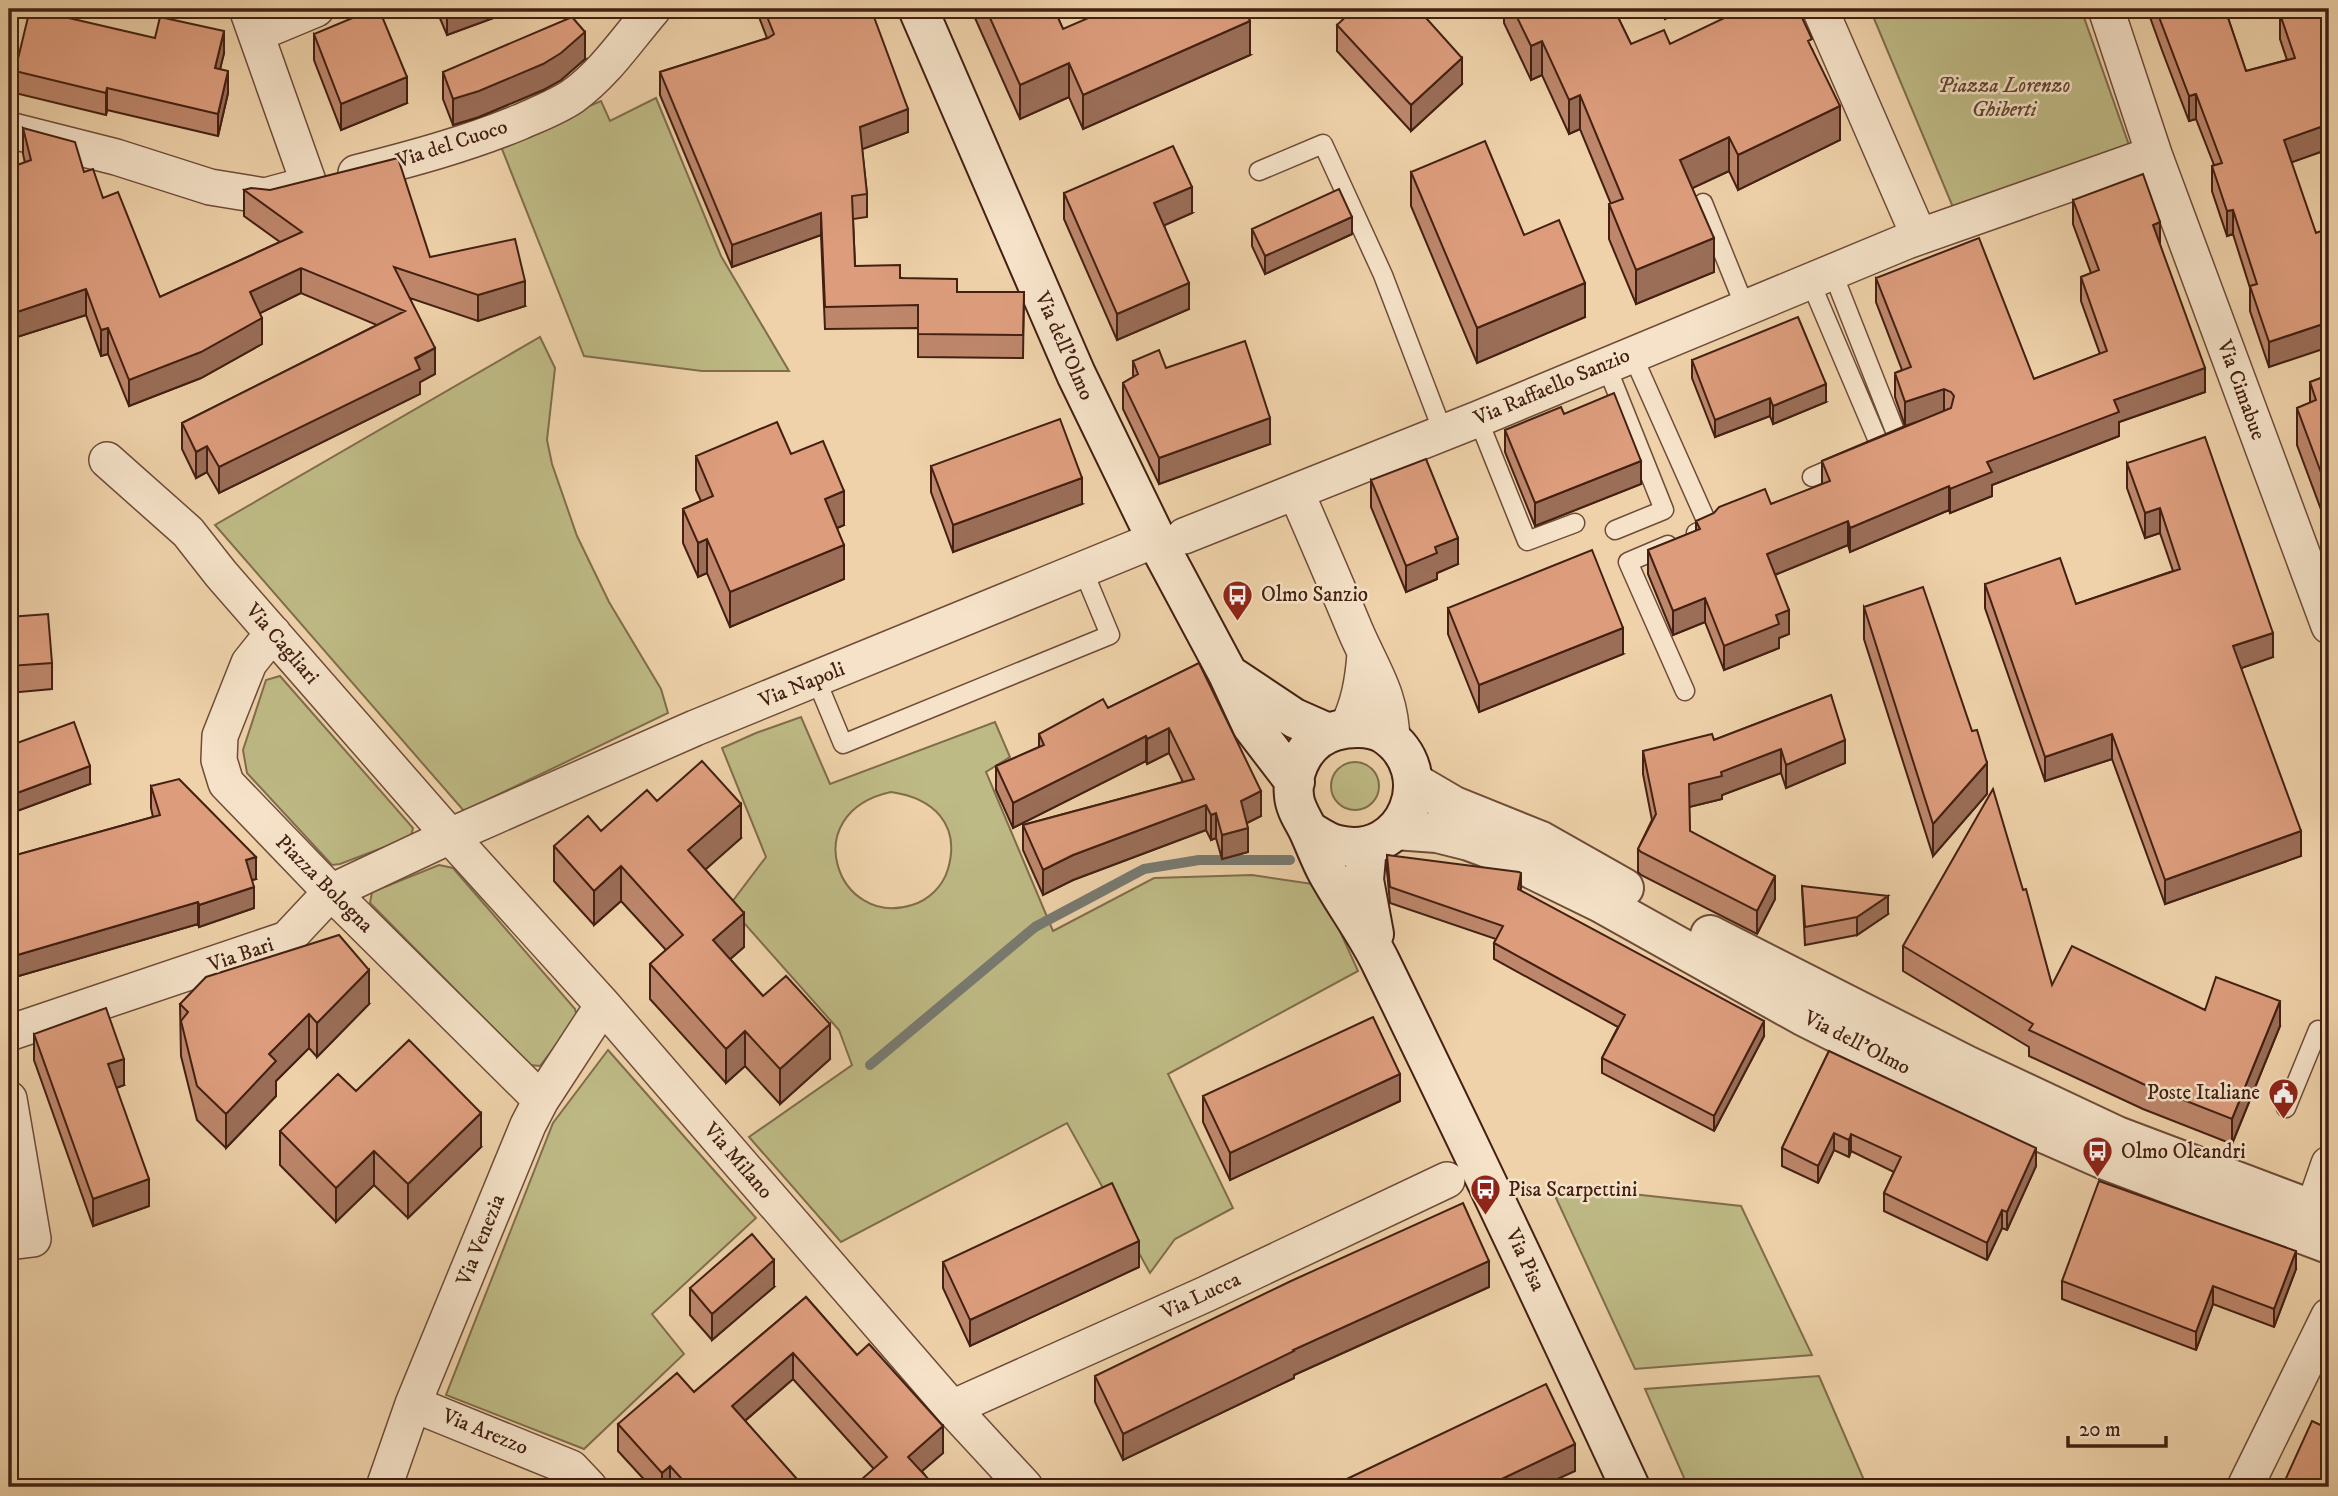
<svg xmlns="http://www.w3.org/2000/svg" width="2338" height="1496" viewBox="0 0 2338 1496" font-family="'IM FELL DW Pica',serif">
<rect width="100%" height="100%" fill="#efd2aa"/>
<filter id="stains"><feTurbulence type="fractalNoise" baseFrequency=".00286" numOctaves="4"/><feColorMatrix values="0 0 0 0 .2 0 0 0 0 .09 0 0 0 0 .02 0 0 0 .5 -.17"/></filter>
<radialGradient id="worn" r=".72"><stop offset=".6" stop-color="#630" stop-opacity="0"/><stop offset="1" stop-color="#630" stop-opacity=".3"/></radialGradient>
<!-- green -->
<path fill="#beba85" stroke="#806d4c" stroke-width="2" fill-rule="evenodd" d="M1870,9H2081L2130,148L1955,212Z
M656,98L721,256L789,371H702L584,356L500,144L601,101L610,121Z
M540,337L555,368L547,440L552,464L577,536L609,602L661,689L668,713L464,811L215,525Z
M280,676L413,828L411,837L340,864L332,865L247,773L243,750L266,680Z
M801,717L830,784L995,722L1010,757L986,772L1053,931L1154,878L1252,875L1319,885L1358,971L1168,1074L1233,1208L1175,1239L1150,1273L1067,1123L841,1242L749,1137L852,1065L839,1030L729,906L766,857L722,748L756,733ZM891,792C933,798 961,824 948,869C943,886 929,900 912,905C838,929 795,813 891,792Z
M1331 786a24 24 0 1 1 48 0a24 24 0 1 1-48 0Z
M439,865L453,868L575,1009L577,1017L540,1066L530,1065L370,903L372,892Z
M608,1050L756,1218L652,1314L684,1354L584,1449L446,1395L553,1123Z
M1550,1185L1741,1206L1812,1355L1635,1369Z
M1819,1376L1867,1487H1688L1645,1389Z"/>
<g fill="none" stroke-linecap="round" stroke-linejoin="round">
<!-- stream -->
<path stroke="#787a71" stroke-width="10" d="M870,1065L1035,927L1144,869L1199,860H1290"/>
<defs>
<path id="service" d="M1259,171L1323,144L1383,275L1443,432
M1703,203L1745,307
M1832,271L1899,441L1908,438
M1810,281L1881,448L1871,452
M1632,354L1709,527L1696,533
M1606,365L1664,510L1615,530
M1478,419L1527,541L1575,523
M1812,477L1842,464
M1668,545L1628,562L1685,691
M816,679L843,744L1110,635L1083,570
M2286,1108L2318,1030L2329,1035"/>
<path id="minor" d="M247,9L309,184
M1820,9L1919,236
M256,34L316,9
M9,130L116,157L210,187L265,196L291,189
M2154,154L2329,626
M356,173C411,159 467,144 520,122C538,114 557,107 573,96C605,73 628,38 653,9
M107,460L188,532L221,574L450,836L603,1005L952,1408L1025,1487
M1296,492C1316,538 1336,584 1355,630C1373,672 1391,694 1392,741
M1184,536L1478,419L1907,241L2154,154L2106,9
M273,633L249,663L220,736L219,760L226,783L331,892L541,1100
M1347,728C1359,704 1363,681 1365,654
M9,1033L287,939L331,892L450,836L695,728L1157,539
M9,1099L33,1239L9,1242
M2313,1210L2329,1164
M413,1404L571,1468L589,1487
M952,1408L1206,1294L1447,1180
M384,1487L413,1404L528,1125L541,1100L603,1005
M2245,1487L2329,1316"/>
<path id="tertiary" d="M1413,782L1454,806L1541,841L1624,888
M1395,830L1437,833L1469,841L1493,850L1601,903L1803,1016L1986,1108L2105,1160L2329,1244
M1710,935L1966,1065L2117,1136L2329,1216"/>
<path id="secondary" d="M918,9L1076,374L1160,547L1228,674L1252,726L1295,782
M1228,674L1294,718L1328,733
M1308,830C1318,836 1327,843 1338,845C1406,861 1442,772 1384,734C1370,726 1349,727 1335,731C1307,739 1291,768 1294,796C1295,809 1304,821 1309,832C1315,845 1320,859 1327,872C1344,903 1366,932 1381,963C1466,1137 1549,1312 1630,1487
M1367,846L1364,880L1374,934"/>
</defs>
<!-- service casing -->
<use href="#service" stroke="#6e4c38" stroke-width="21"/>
<!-- minor casing -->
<use href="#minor" stroke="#6e4c38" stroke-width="38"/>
<!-- tertiary casing -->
<use href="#tertiary" stroke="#6e4c38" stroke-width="42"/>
<!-- secondary casing -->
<use href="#secondary" stroke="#432012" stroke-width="42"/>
<!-- service -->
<use href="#service" stroke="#f5e2c8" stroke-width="18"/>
<!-- minor -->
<use href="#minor" stroke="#f5e2c8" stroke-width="35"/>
<!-- tertiary -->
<use href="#tertiary" stroke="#f5e2c8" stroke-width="38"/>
<!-- secondary -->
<use href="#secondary" stroke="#f5e2c8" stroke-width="38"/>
</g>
<!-- wall -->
<path fill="#be876c" stroke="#432012" stroke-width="2" d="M436,9H518L447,35Z
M759,9H879L872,11L908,132L862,149L867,194V217L853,219L855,266L957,292H1024L1023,358L918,357V328L825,329L821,235L732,267L660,95V72L767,38L759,17Z
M971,9H1054L1063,29L1250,55L1083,129L1069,97L1020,119Z
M1504,9H1614L1631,44H1670L1812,49L1840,140L1738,190L1729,171L1692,188L1714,272L1636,304L1609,239V204H1611L1580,129L1569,134L1542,75L1531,80L1504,23Z
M1659,9H1686L1665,19Z
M2147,9H2225L2246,71L2287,60L2280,39V14L2329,149L2292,162L2269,367L2250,311V288L2233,234L2227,236L2212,191V166L2214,165L2196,119L2189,121L2163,53Z
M1337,25L1462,84L1411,131L1337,51Z
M314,34L407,103L341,130L314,60Z
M155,38L224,53L220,69L228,93L218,136L107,110L106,115L15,93V71Z
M585,59L561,80L543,90L479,117L453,125L443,99V72Z
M23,128L84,172L103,198L160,297L280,242L244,216V190L430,257L525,306L478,321L410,298L435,374L420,382V394L219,493L207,472L196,478L182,449V423L377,325L301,293L260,313L262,344L201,378L129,406L108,354L101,356L86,315L14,338L9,323V168L25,163L23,154Z
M1411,172L1524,235L1585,317L1477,363L1411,206Z
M1064,193L1192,213L1164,225L1189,309L1117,340L1064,219Z
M2073,200L2160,245L2205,392L2119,422V436L1992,485V496L1950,513L1949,510L1850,552L1848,545L1775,575L1789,634L1779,638V648L1724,670L1705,622L1673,635L1648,574V550L1696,531V521L1771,504L1822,485V461L1905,426L1895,397V373L1902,370L1876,302V278L2034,379L2100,354L2081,301V277L2091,273L2073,224Z
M1252,229L1352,234L1265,274L1252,246Z
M1692,360L1826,402L1773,424L1770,416L1715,437L1692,378Z
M1133,361L1166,368L1270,444L1159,484L1123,409V383L1133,377Z
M2329,375V531L2297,445V408L2310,403V382Z
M1564,414L1641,484L1535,526L1505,452V430Z
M791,454L844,525L837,528L844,579L730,627L707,573L698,577L683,543V509L701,501L696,490V456Z
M2127,463L2273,657L2241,668L2301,856L2165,904L2112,759L2045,781L1985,608V584L2076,604L2173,571L2160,533L2145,538L2127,488Z
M931,466L1082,504L953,552L931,492Z
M1371,480L1458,564L1437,573V579L1406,592L1371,507Z
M1864,607L1987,794L1933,856L1864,639Z
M1448,608L1623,654L1479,712L1448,634Z
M9,617L52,663V689L9,693Z
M1199,663L1261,816L1247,823L1248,852L1222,859L1216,838L1211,840L1206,830L1073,880L1043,895L1023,850V825L1183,782L1169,753L1147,764L1146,761L1013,828L996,790V766L1039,747V734L1108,708Z
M1831,695L1845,763L1786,788L1781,773L1722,795V799L1689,807L1690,831L1775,899L1757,934L1641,875L1638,872V849L1652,820L1643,774V751L1714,740Z
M9,746L90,784L17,811L9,789Z
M151,786L256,879L252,880L254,908L199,927L198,924L15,977V981L9,983V857L153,817L151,808Z
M657,801L741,838L705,869L744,947L730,959L763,996L830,1059L780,1104L745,1066L726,1083L650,999V964L666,950L621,901L594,925L554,881V846L601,831Z
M1387,855L1521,891L1764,1036L1714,1131L1602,1073V1058L1618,1027L1494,959V943L1496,939L1390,903L1387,871Z
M1802,886L1888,914L1857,935L1805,945Z
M2023,890L2052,985L2205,1010L2280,1026L2232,1144L2143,1109L2029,1056V1047L1903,971V946Z
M180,1004H369L317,1057L309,1048L276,1081V1096L226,1148L197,1120L181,1056Z
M34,1034L124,1085L116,1088L149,1206L93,1226L34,1060Z
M1829,1051L2036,1166L2007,1230L2002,1228L1987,1260L1884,1211V1193L1894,1172L1851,1151L1849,1157L1834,1150L1818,1183L1782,1166V1148Z
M1203,1096L1400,1101L1230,1180L1203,1122Z
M280,1131L481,1147L408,1218L374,1185L336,1222L280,1165Z
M943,1262L1139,1267L970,1346L943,1288Z
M2296,1269L2274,1327L2213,1304L2196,1350L2062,1299V1281Z
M774,1287L712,1340L690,1315V1288Z
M1489,1287L1294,1375V1378L1123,1460L1095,1402V1376Z
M806,1297L943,1453L922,1471L933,1487L874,1469L793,1379L745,1421L804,1487H651L618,1451V1424L694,1392Z"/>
<!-- shaded-wall -->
<path fill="#9b6e58" stroke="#432012" stroke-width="2" d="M447,9H518L447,35Z
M1665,9H1686L1665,19Z
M1250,21V55L1083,129V95Z
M224,31V53L215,90V68Z
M585,32V59L561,80L543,90L479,117L453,125V99Z
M1542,41V75L1531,80V46Z
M1462,58V84L1411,131V105Z
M1069,63V97L1020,119V85Z
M228,71V93L218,136V114Z
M407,77V103L341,130V104Z
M107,88V110L106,115V93Z
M2196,94V119L2189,121V96Z
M1580,95V129L1569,134V100Z
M1840,106V140L1738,190V155Z
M908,109V132L860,150V127Z
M2329,124V149L2284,165V140Z
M1729,137V171L1680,194V160Z
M1192,187V213L1154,230V203Z
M2233,210V234L2227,236V211Z
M821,213V235L732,267V245Z
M1352,217V234L1265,274V256Z
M2160,222V246L2153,225Z
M1714,238V272L1636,304V270Z
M301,268V293L250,318V292Z
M525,281V306L478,321V295Z
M1189,283V309L1117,340V314Z
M1585,283V317L1477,363V328Z
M86,289V315L14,338V313Z
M262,318V344L201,378L129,406V380Z
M2329,322V347L2269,367V342Z
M108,328V354L101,356V330Z
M435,348V374L420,382V394L219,493V467Z
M2205,368V392L2119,422V436L1992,485V496L1950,513V489L1987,462L2114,400Z
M1826,384V402L1773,424V406Z
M1944,389V413L1905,426V402Z
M1770,398V416L1715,437V420Z
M1270,418V444L1159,484V458Z
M207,446V472L196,478V452Z
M1641,461V484L1535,526V503Z
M1082,478V504L953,552V525Z
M1949,486V510L1850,552V528Z
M844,491V525L825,533V499Z
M2160,508V533L2145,538V513Z
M1848,521V545L1767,578V554Z
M1458,538V564L1437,573V579L1406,592V566L1435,547Z
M707,539V573L698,577V543Z
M844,545V579L730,627V592Z
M1705,598V622L1673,635V611Z
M1789,610V634L1779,638V648L1724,670V646L1776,615Z
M1623,628V654L1479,712V685Z
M2273,633V657L2233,671V646Z
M1169,728V753L1147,764V739Z
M2112,734V759L2045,781V757Z
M1146,736V761L1013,828V803Z
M1845,740V763L1786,788V765Z
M1781,749V773L1722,795V799L1689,807V784Z
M1987,763V794L1933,856V824Z
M90,766V784L17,811V793Z
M1261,791V816L1241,826V801Z
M741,804V838L688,885V850Z
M1206,805V830L1073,880L1043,895V870L1073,855Z
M1216,813V838L1211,840V815Z
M1248,828V852L1222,859V835Z
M2301,831V856L2165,904V880Z
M256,857V879L246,882V860Z
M621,866V901L594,925V891Z
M1521,873V888L1518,905V889Z
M1775,876V899L1757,934V911Z
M254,887V908L199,927V905Z
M1888,896V914L1857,935V917Z
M198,902V924L15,977V981L9,983V961L14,956Z
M744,913V947L713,974V940Z
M369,970V1004L317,1057V1023Z
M2280,1001V1026L2232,1144V1119Z
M309,1014V1048L276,1081V1096L226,1148V1114L269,1054Z
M1764,1021V1036L1714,1131V1116Z
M830,1024V1059L780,1104V1069Z
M745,1031V1066L726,1083V1049Z
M124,1059V1085L108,1091V1064Z
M1400,1074V1101L1230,1180V1153Z
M481,1113V1147L408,1218V1184Z
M1834,1133V1150L1818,1183V1166Z
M1851,1134V1151L1849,1157V1140Z
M2036,1148V1166L2007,1230V1212Z
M374,1151V1185L336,1222V1188Z
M149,1179V1206L93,1226V1199Z
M2002,1210V1228L1987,1260V1243Z
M1139,1241V1267L970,1346V1320Z
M2296,1251V1269L2274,1327V1309Z
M774,1260V1287L712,1340V1314Z
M1489,1261V1287L1294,1375V1378L1123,1460V1434L1293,1350Z
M2213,1286V1304L2196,1350V1332Z
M793,1353V1379L732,1432V1406Z
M943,1426V1453L908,1483V1457Z
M1575,1444V1471L1540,1487H1485Z
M670,1466V1487H662V1473Z"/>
<!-- building -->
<path fill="#dd9d7d" stroke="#432012" stroke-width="2" d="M30,9L155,38L160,17L224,31L215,68L228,71L218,114L107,88L106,93L15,71Z
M374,9H379L407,77L341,104L314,34Z
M764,9H871L908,109L860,127L867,194L852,196L855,266L900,265V278L957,279V292H1024L1023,335L918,334V305L825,307L821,213L732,245L660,72L768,38L774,34Z
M986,9H1054L1063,29L1109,9H1245L1250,21L1083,95L1069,63L1020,85Z
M1354,9H1418L1462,58L1411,105L1337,25Z
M1513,9H1614L1631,44L1664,30L1670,44L1743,9H1798L1812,39L1808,41L1840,106L1738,155L1729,137L1680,160L1714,238L1636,270L1609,204L1623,199L1580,95L1569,100L1542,41L1531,46Z
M2156,9H2225L2246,71L2295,58L2280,14L2296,9H2329V124L2284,140L2316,233L2329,228V322L2269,342L2250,286L2257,284L2233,210L2227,211L2212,166L2222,163L2196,94L2189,96Z
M572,17L585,32L561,53L543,64L479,91L453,99L443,72Z
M23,128L75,142L84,172L93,169L103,198L118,192L160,297L302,232L244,190L251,188L270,190L398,158L430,257L515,239L525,281L478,295L394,267L435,348L415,358L420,369L219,467L207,446L196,452L182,423L405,311L301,268L250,292L262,318L201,352L129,380L108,328L101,330L86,289L14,313L9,297V168L31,160Z
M1485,141L1524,235L1559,220L1585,283L1477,328L1411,172Z
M1173,146L1192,187L1154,203L1189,283L1117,314L1064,193Z
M2143,174L2160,222L2153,225L2205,368L2114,400L2119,412L1987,462L1992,472L1950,489L1949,486L1850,528L1848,521L1767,554L1789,610L1776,615L1779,624L1724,646L1705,598L1673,611L1648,550L1700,529L1696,521L1714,513L1719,507L1765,489L1771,504L1830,481L1822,461L1951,408L1954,396L1951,392L1944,389L1905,402L1895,373L1911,367L1876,278L1979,238L2034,379L2107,351L2081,277L2099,270L2073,200Z
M1339,189L1352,217L1265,256L1252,229Z
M1798,317L1826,384L1773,406L1770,398L1715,420L1692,360Z
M1245,341L1270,418L1159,458L1123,383L1138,374L1133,361L1159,350L1166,368Z
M2329,375V494L2297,408L2316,400L2310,382Z
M1614,393L1641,461L1535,503L1505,430L1561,407L1564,414Z
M1060,419L1082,478L953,525L931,466Z
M777,422L791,454L823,441L844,491L825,499L844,545L730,592L707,539L698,543L683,509L713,496L696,456Z
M2205,437L2273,633L2233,646L2301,831L2165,880L2112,734L2045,757L1985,584L2060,558L2076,604L2180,569L2160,508L2145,513L2127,463Z
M1426,459L1458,538L1435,547L1437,553L1406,566L1371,480Z
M1592,550L1623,628L1479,685L1448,608Z
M1923,587L1972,731L1977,730L1987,763L1933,824L1864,607Z
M48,614L52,663L9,666V617Z
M1199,663L1261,791L1241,801L1248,828L1222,835L1216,813L1211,815L1206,805L1073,855L1043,870L1023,825L1194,779L1169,728L1147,739L1146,736L1013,803L996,766L1044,745L1039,734L1103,699L1108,708Z
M1831,695L1845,740L1786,765L1781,749L1721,772L1722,776L1689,784L1690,831L1775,876L1757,911L1641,852L1638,849L1656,814L1643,751L1712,734L1714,740Z
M74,722L90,766L17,793L9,771V746Z
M702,761L741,804L688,850L744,913L713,940L763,996L786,976L830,1024L780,1069L745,1031L726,1049L650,964L683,935L621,866L594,891L554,846L588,816L601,831L647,790L657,801Z
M179,779L256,857L246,860L254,887L199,905L198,902L14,956L15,960L9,961V857L160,815L151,786Z
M1993,789L2023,890L2026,889L2052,985L2072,946L2205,1010L2216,977L2280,1001L2232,1119L2143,1084L2029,1030L2033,1024L1903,946Z
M1387,855L1519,872L1521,873L1518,889L1764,1021L1714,1116L1602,1058L1625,1015L1494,943L1503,926L1390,887Z
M1802,886L1888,896L1857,917L1805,927Z
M339,935L369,970L317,1023L309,1014L269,1054L276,1061L226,1114L197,1086L181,1021L188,1012L180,1004L206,977Z
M106,1008L124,1059L108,1064L149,1179L93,1199L34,1034Z
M1373,1017L1400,1074L1230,1153L1203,1096Z
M409,1040L481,1113L408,1184L374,1151L336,1188L280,1131L338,1074L356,1091Z
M1829,1051L2036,1148L2007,1212L2002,1210L1987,1243L1884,1193L1901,1157L1851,1134L1849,1140L1834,1133L1818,1166L1782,1148Z
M2099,1181L2296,1251L2274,1309L2213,1286L2196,1332L2062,1281Z
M1112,1183L1139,1241L970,1320L943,1262Z
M1463,1203L1489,1261L1293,1350L1294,1351L1123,1434L1095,1376L1291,1281Z
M752,1234L774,1260L712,1314L690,1288Z
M806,1297L857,1355L869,1344L943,1426L908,1457L933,1484L929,1487H853L887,1457L793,1353L732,1406L804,1487H689L670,1466L662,1473L618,1424L677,1373L694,1392Z
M1546,1384L1575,1444L1485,1487H1330Z
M2312,1421L2329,1429V1487H2282Z"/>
<!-- icons -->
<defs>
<symbol id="bus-pin" viewBox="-11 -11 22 30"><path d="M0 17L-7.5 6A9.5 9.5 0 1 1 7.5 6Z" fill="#8f2418" stroke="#f5e2c8"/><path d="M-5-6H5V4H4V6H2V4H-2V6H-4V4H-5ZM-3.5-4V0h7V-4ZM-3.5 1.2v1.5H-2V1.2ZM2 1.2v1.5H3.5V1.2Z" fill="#fff"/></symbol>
<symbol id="civic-pin" viewBox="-11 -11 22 30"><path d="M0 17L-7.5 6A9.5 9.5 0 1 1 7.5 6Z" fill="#8f2418" stroke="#f5e2c8"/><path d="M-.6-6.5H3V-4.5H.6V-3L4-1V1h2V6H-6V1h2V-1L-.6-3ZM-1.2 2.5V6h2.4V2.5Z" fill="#fff"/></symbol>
</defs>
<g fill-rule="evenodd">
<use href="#bus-pin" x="1220" y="578" width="35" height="47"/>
<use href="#civic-pin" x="2266" y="1076" width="35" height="47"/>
<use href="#bus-pin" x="2080" y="1134" width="35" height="47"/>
<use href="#bus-pin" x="1468" y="1172" width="35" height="47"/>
</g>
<g text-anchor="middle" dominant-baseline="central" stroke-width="5" stroke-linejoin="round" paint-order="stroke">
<!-- park labels -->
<g font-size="21" font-style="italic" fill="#62462f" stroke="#f5e2c8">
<text x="2004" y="86">Piazza Lorenzo<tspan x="2004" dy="24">Ghiberti</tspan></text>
</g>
<!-- street labels -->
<g font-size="21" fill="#432012" stroke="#f5e2c8">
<text transform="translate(452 144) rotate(-18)">Via del Cuoco</text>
<text transform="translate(1064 346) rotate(66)">Via dell'Olmo</text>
<text transform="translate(1552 387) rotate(-23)">Via Raffaello Sanzio</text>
<text transform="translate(2241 390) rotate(70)">Via Cimabue</text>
<text transform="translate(282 644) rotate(49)">Via Cagliari</text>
<text transform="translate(802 685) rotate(-22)">Via Napoli</text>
<text transform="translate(324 884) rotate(45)">Piazza Bologna</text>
<text transform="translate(241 955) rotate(-19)">Via Bari</text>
<text transform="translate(1857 1043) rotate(27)">Via dell'Olmo</text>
<text transform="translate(738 1161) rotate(49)">Via Milano</text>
<text transform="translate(481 1240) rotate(-68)">Via Venezia</text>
<text transform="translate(1525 1260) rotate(65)">Via Pisa</text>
<text transform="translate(1201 1296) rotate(-25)">Via Lucca</text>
<text transform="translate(485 1432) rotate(22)">Via Arezzo</text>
</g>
<!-- poi labels -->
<g font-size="21" fill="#432012" stroke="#f5e2c8" text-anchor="start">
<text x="1261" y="595">Olmo Sanzio</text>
<text x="2260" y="1093" text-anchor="end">Poste Italiane</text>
<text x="2121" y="1152">Olmo Oleandri</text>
<text x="1508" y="1190">Pisa Scarpettini</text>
</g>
</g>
<!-- margin -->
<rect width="2338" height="1496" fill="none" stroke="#efd2aa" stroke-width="35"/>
<rect x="10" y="10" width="2317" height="1475" fill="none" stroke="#432012" stroke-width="3.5"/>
<rect x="18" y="18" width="2303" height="1461" fill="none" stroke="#432012" stroke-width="2"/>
<!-- scale -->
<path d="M2068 1436v10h98v-10" fill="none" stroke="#432012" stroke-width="3.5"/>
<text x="2079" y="1436" font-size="21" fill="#432012" stroke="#f5e2c8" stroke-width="5" paint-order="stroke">20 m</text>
<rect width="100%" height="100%" filter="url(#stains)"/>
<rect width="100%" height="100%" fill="url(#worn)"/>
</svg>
